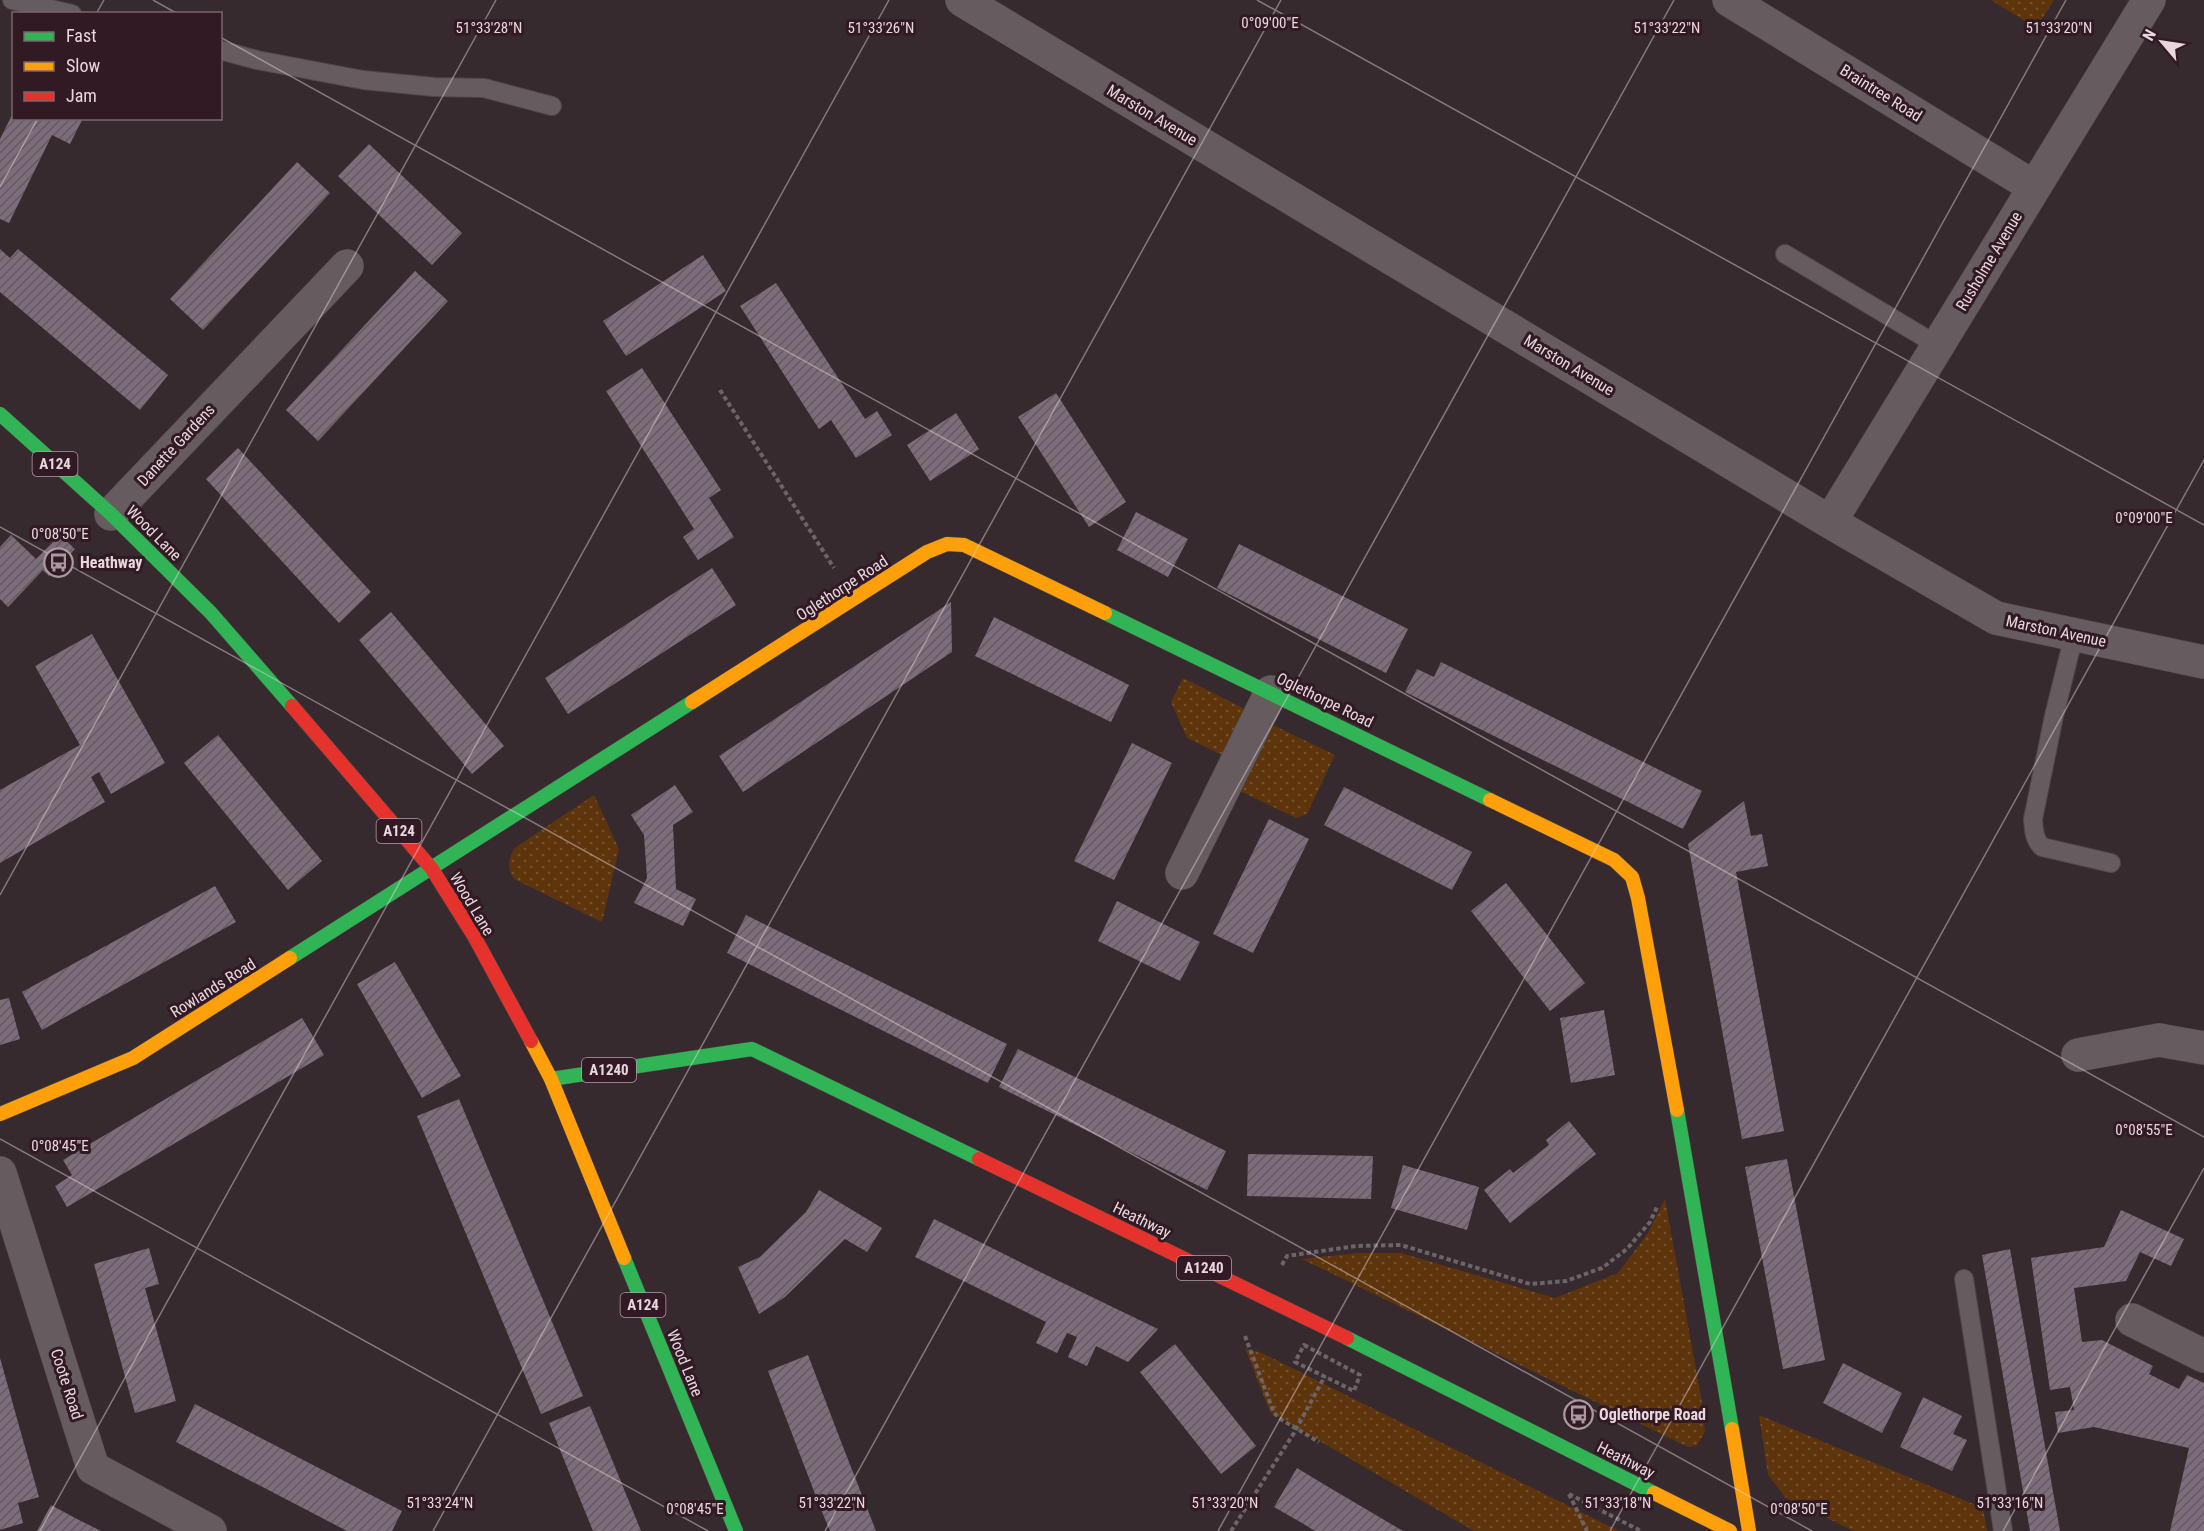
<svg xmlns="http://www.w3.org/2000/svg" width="2204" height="1531" viewBox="0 0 2204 1531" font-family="'Roboto Condensed',sans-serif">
<defs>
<pattern id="grass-dots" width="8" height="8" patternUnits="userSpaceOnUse" patternTransform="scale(1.5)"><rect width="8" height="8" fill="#5d340c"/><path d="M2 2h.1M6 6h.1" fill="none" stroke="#74512f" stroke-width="1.8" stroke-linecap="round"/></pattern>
<pattern id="building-hatch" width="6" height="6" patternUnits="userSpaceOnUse" patternTransform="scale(1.5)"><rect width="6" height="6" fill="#7d6d7a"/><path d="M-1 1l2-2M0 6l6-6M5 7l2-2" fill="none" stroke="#645961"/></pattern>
</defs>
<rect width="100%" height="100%" fill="#362a2e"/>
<!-- grass -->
<path fill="url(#grass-dots)" d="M1991,0H2054L2036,28Z
M1183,678L1249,711L1226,757L1187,738L1171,702Z
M1275,726L1335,755L1307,814L1296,818L1236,789L1265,728Z
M594,795L619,849L602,922L514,879C507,868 507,858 516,847Z
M1665,1199L1702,1402L1705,1432L1697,1445L1688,1447L1302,1259L1357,1253H1401L1555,1298L1618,1273L1648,1233Z
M1245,1348L1262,1353L1619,1531H1474L1270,1412Z
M1759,1415L1983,1508L1987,1531H1854L1786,1498L1768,1475Z"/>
<!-- building -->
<path fill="url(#building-hatch)" d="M14,111V118H83L70,144L52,135L9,223L0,219V139Z
M369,144L462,233L432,265L338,176Z
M297,162L330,193L203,330L170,299Z
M0,249L10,258L18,249L168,375L140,410L0,292Z
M703,255L726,291L626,356L603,321Z
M415,271L448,301L318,441L286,410Z
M776,283L865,419L877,411L892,435L856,458L831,420L819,429L740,306Z
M642,368L721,490L709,498L734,537L698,560L683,537L694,529L606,391Z
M1056,393L1126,502L1089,527L1018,417Z
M956,413L979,449L930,481L907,445Z
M238,448L371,592L339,623L206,479Z
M1136,512L1188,539L1168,577L1117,550Z
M11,535L36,559L60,535L75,549L49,576L43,570L8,607L0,599V547Z
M1239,544L1408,629L1386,673L1217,588Z
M712,568L736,605L568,714L545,678Z
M951,602L952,652L743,792L719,756Z
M391,612L504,746L472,774L359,640Z
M994,617L1129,685L1111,722L975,656Z
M92,634L165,763L111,794L99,772L91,777L105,802L0,863V790L80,745L35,666Z
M1441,662L1702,791L1683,829L1405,692L1417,669L1434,677Z
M218,735L322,861L288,890L184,763Z
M1132,743L1172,763L1114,880L1074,861Z
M675,785L693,812L673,825L676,889L696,899L683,926L634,903L647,878L644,835L631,815Z
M1344,787L1472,852L1452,890L1324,825Z
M1744,801L1751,836L1762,834L1768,866L1736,872L1784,1131L1742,1139L1688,844Z
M1269,819L1309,839L1253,953L1213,934Z
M1506,883L1585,983L1550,1011L1471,911Z
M215,886L236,922L42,1030L22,992Z
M1117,901L1200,942L1180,981L1098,941Z
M746,915L1007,1044L988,1083L727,953Z
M395,962L461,1076L422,1098L357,984Z
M9,998L20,1039L0,1045V1000Z
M1604,1010L1615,1075L1571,1083L1560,1018Z
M302,1018L324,1055L67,1207L55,1186L72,1175L63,1160Z
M1018,1049L1226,1151L1207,1190L999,1087Z
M459,1099L583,1396L541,1414L417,1116Z
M1569,1121L1596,1154L1510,1223L1484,1190L1510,1169L1513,1173L1549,1145L1546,1140Z
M1248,1154L1373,1156L1371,1199L1247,1196Z
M1787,1159L1825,1360L1783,1369L1745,1167Z
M1403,1165L1479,1187L1467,1230L1391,1208Z
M819,1190L882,1228L867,1252L845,1239L785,1297L759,1314L738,1267L760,1257L806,1212Z
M2121,1210L2184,1239L2171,1266L2140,1252L2126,1281L2074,1288L2082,1342L2102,1340L2153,1366L2149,1374L2179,1389L2187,1375L2204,1383V1531H2170L2189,1448L2094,1427L2058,1433L2055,1412L2074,1410L2070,1387L2050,1390L2031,1258L2104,1247Z
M934,1219L1036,1270L1158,1329L1128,1362L1096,1346L1087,1366L1068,1357L1077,1337L1067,1333L1057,1353L1036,1343L1046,1322L915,1257Z
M149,1248L159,1284L145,1288L176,1401L135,1413L94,1264Z
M2010,1249L2060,1531H2030L1982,1255Z
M1175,1344L1256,1446L1221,1474L1140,1372Z
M808,1355L840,1439L876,1531H830L820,1507L768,1371Z
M0,1358L39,1497L18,1503L23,1523L0,1530Z
M1843,1363L1902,1393L1882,1433L1823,1403Z
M1923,1397L1962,1416L1953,1434L1967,1440L1952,1471L1900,1447Z
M195,1404L402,1511L392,1531H347L176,1442Z
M590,1406L615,1467L641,1531H593L549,1423Z
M1297,1468L1325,1485L1403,1531H1315L1302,1523L1274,1507Z
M51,1505L77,1519L101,1531H37Z"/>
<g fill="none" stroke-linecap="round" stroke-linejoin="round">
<defs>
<path id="lane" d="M12,0L72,14
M220,50L257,60L363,80L434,87L484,88L552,106
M1785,254L1937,345
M2074,635L2054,716L2033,819C2034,831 2034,839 2042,847L2111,863
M1964,1279L2003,1531"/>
<path id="street" d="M962,0L1830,522L1996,618L2204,662
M1729,0L2034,187
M111,514L347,266
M1830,522L2149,0
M1182,873L1271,692
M2078,1055L2159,1040L2204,1048
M0,1173L93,1468L210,1531
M2132,1320L2204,1356"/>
<path id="fast" d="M0,414L111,514L211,613L292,706
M1105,613L1490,800
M290,958L692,702
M551,1079L752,1049L979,1159
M1677,1110L1732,1429
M624,1258L736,1531
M1347,1338L1654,1493"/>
<path id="slow" d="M692,702L927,552L947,544L964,545L1105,613
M1490,800L1614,860L1632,877L1638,898L1677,1110
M531,1041L551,1079L624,1258
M0,1114L133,1058L290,958
M1732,1429L1749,1531
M1654,1493L1730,1531"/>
<path id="jam" d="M292,706L432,869L474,936L531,1041
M979,1159L1347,1338"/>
</defs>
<!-- lane casing -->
<use href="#lane" stroke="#51474a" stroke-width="20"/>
<!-- street casing -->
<use href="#street" stroke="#51474a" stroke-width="34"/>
<!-- fast casing -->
<use href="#fast" stroke="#51474a" stroke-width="15"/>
<!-- slow casing -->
<use href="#slow" stroke="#51474a" stroke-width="15"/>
<!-- jam casing -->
<use href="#jam" stroke="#51474a" stroke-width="15"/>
<!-- path -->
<path stroke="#6c6467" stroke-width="4" stroke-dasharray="4.5 3" stroke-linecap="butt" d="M720,390L834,568
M1282,1265L1287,1256L1356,1246L1401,1245L1530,1284L1566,1281L1602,1268L1627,1249L1650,1222L1658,1205
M1245,1336L1274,1413L1282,1420L1319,1442
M1304,1345L1360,1375L1354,1391L1295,1362Z
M1569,1494L1641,1531
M1569,1494L1587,1531
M1231,1531L1294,1433L1325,1376"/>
<!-- lane -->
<use href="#lane" stroke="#665c5f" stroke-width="18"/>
<!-- street -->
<use href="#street" stroke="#665c5f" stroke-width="33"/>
<!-- fast -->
<use href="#fast" stroke="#30b455" stroke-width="14"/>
<!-- slow -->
<use href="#slow" stroke="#ff9f0a" stroke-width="14"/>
<!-- jam -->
<use href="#jam" stroke="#e5322d" stroke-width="14"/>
</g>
<!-- ticks -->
<path fill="none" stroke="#e8d7dd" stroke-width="1.5" stroke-opacity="0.45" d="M153,0L178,14M1257,0L2204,525M96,14L104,0M220,37L2204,1137M0,187L38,118M0,527L1812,1531M0,895L496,0M0,1139L708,1531M40,1531L889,0M433,1531L1281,0M825,1531L1674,0M1218,1531L2066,0M1610,1531L2204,460M2003,1531L2204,1168"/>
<!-- icons -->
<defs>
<symbol id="bus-ring" viewBox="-11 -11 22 22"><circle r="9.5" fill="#311a24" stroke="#aa9aa0" stroke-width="1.5"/><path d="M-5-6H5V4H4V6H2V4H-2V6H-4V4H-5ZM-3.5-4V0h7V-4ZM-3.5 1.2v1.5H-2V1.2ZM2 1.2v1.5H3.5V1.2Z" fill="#aa9aa0"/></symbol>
</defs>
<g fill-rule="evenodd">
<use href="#bus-ring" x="42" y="546" width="33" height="33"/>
<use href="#bus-ring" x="1562" y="1398" width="33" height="33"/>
</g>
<g text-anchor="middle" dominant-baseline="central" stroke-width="6" stroke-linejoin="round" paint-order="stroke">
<!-- shield labels -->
<g fill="#311a24" stroke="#b19ea6" stroke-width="1.5">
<rect x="32.5" y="452" width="45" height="24" rx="4.5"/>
<rect x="376.5" y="819" width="45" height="24" rx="4.5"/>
<rect x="582" y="1058" width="54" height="24" rx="4.5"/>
<rect x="1177" y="1256" width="54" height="24" rx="4.5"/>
<rect x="620.5" y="1293" width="45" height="24" rx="4.5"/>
</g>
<g font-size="15" font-weight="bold" fill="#e8d7dd">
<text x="55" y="464">A124</text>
<text x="399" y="831">A124</text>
<text x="609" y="1070">A1240</text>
<text x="1204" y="1268">A1240</text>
<text x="643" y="1305">A124</text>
</g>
<!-- street labels -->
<g font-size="16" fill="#e8d7dd" stroke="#311a24">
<text transform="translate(1881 93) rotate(32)">Braintree Road</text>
<text transform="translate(1152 115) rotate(31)">Marston Avenue</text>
<text transform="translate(1989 261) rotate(-59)">Rusholme Avenue</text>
<text transform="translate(1569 365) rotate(31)">Marston Avenue</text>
<text transform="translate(176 445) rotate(-47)">Danette Gardens</text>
<text transform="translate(154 533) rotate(45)">Wood Lane</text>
<text transform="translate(842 588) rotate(-33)">Oglethorpe Road</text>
<text transform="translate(2056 631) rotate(12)">Marston Avenue</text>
<text transform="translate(1325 700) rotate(26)">Oglethorpe Road</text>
<text transform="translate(472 904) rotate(59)">Wood Lane</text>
<text transform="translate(213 988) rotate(-32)">Rowlands Road</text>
<text transform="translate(1142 1220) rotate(26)">Heathway</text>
<text transform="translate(685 1363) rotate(68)">Wood Lane</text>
<text transform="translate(67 1384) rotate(72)">Coote Road</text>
<text transform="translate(1626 1460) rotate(27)">Heathway</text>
</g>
<!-- poi labels -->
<g font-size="16" font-weight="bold" fill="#e8d7dd" stroke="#311a24" text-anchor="start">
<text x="80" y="562">Heathway</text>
<text x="1599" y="1414">Oglethorpe Road</text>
</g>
</g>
<g font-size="15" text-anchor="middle" fill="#e8d7dd" stroke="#311a24" stroke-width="6" stroke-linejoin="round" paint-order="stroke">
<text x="1270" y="28">0°09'00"E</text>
<text x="489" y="33">51°33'28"N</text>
<text x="881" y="33">51°33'26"N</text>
<text x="1667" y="33">51°33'22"N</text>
<text x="2059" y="33">51°33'20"N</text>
<text x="2144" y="523">0°09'00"E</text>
<text x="60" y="539">0°08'50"E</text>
<text x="2144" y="1135">0°08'55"E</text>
<text x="60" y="1151">0°08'45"E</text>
<text x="440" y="1508">51°33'24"N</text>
<text x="832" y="1508">51°33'22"N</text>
<text x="1225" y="1508">51°33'20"N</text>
<text x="1618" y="1508">51°33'18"N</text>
<text x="2010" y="1508">51°33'16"N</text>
<text x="695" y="1514">0°08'45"E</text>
<text x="1799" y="1514">0°08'50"E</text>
</g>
<!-- legend -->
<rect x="12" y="12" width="210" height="108" fill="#311a24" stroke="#7a666e" stroke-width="1.5"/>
<rect x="24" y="32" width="30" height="9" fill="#30b455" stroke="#7a666e" stroke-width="1.5"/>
<text x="66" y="42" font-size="18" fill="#e8d7dd">Fast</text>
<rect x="24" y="62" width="30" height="9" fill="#ff9f0a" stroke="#7a666e" stroke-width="1.5"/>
<text x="66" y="72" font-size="18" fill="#e8d7dd">Slow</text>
<rect x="24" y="92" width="30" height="9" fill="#e5322d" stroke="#7a666e" stroke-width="1.5"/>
<text x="66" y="102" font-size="18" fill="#e8d7dd">Jam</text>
<!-- north arrow -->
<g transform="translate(2162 42) rotate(299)" stroke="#311a24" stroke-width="4.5" paint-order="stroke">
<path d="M0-4.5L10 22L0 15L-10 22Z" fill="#e8d7dd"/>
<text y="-9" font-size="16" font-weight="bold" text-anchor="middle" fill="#e8d7dd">N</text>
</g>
</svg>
